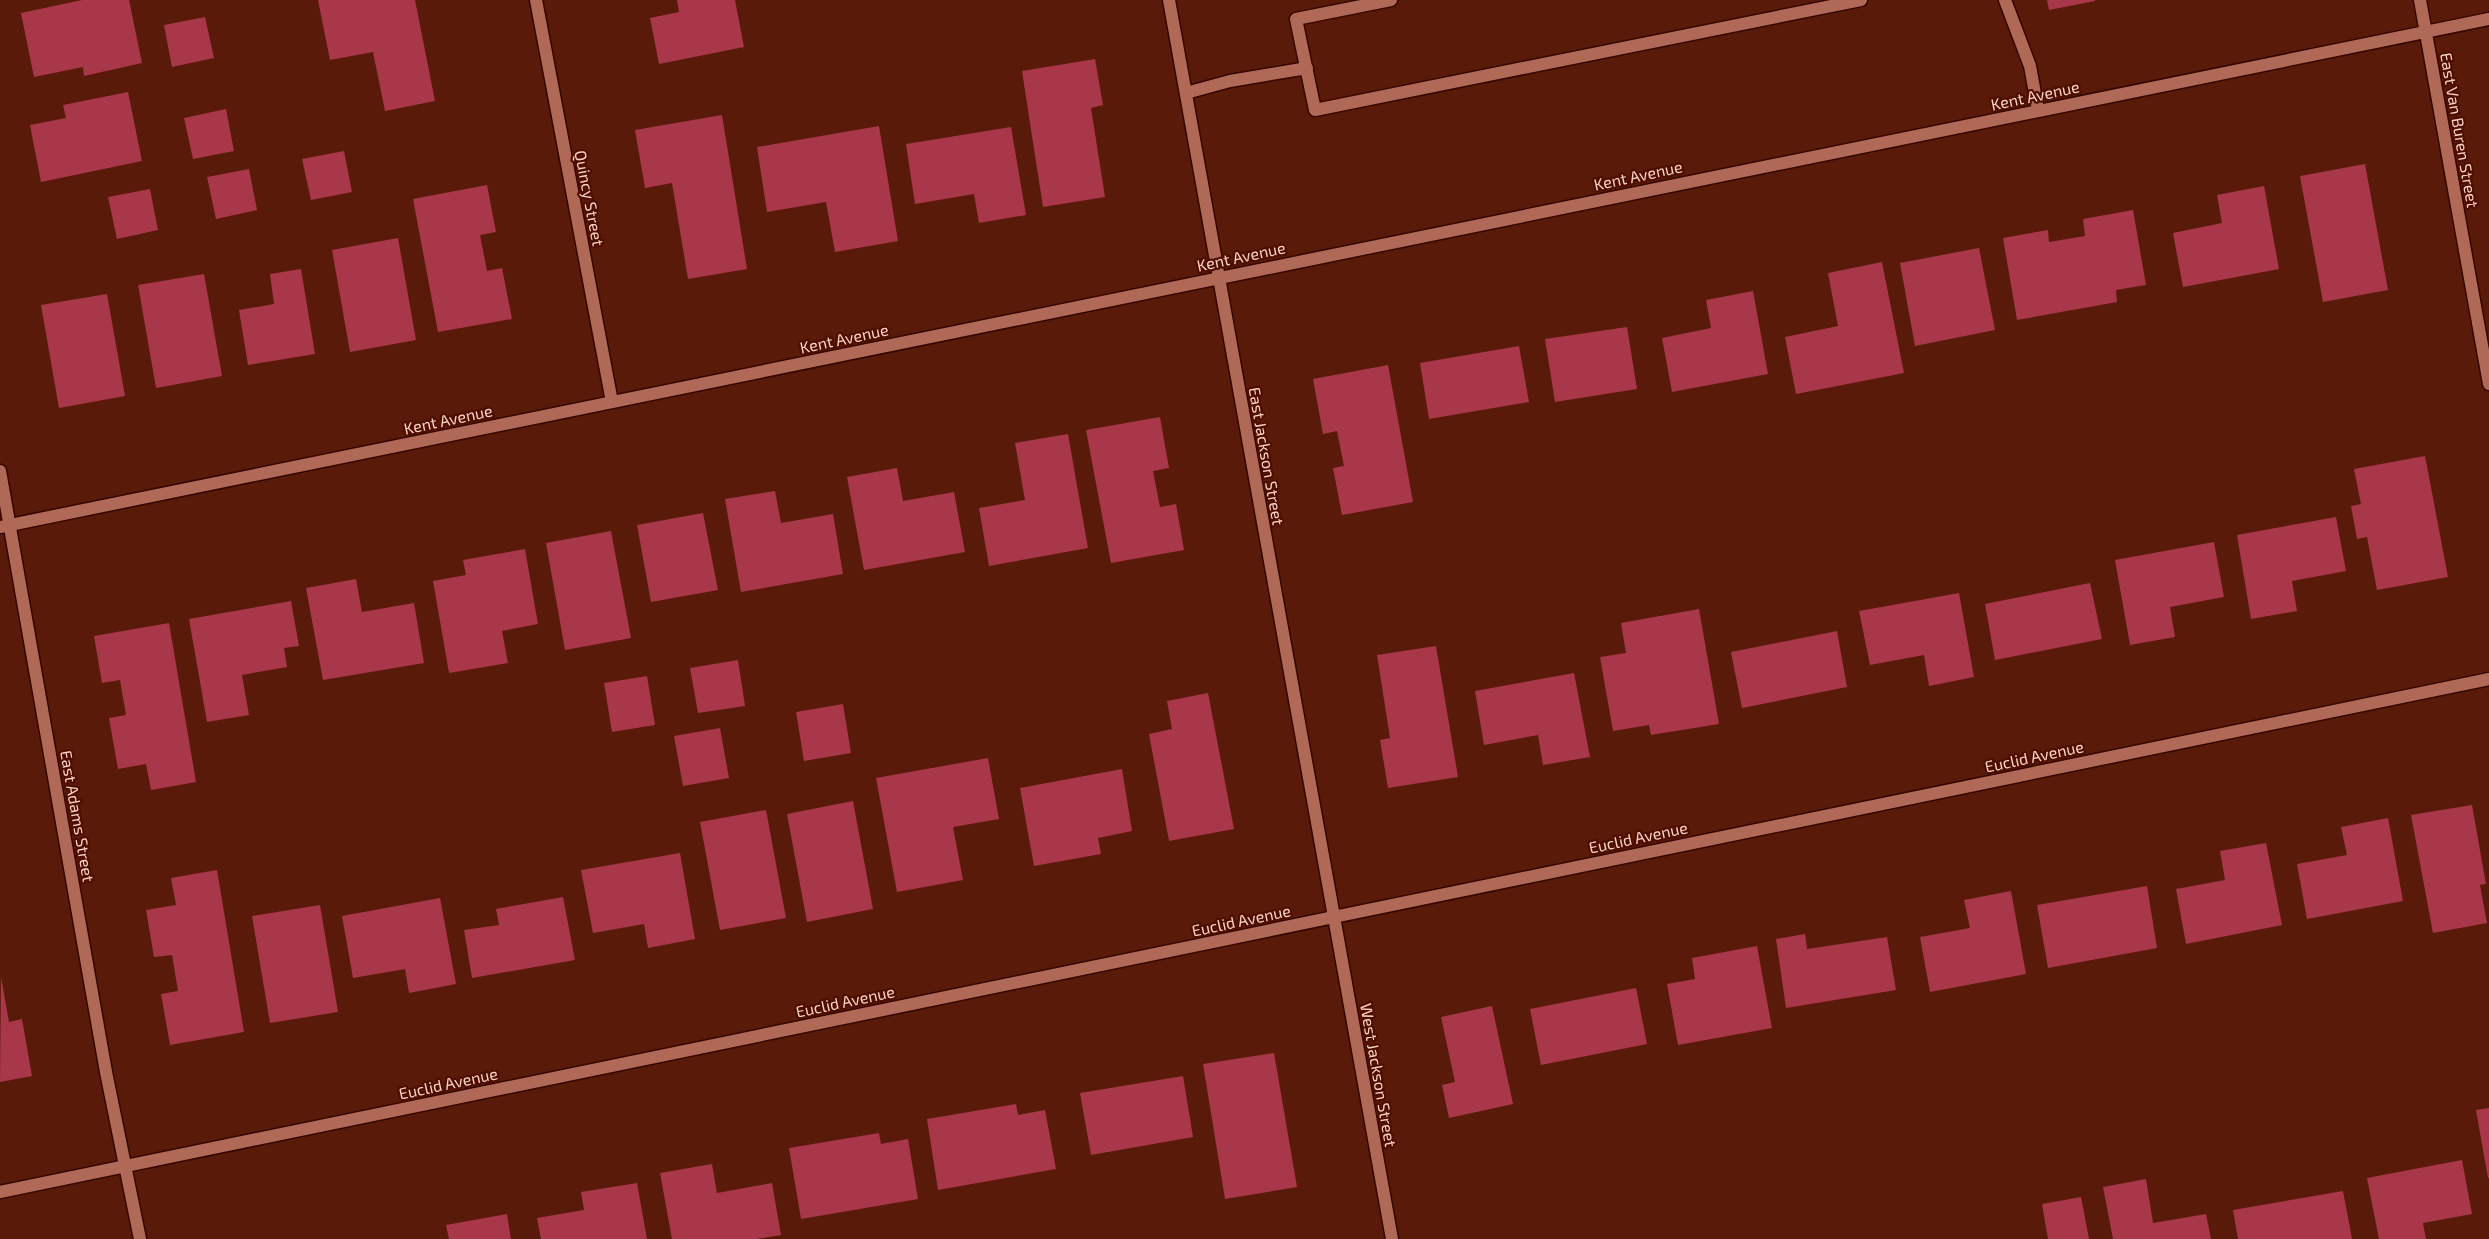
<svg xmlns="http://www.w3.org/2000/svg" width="2489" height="1239" viewBox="0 0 2489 1239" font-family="'Exo 2',sans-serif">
<rect width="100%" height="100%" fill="#5a1a0a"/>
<!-- building -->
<path fill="#a83749" d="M82,0H129L142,63L84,76L83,67L34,77L21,13Z
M318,0H415L435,101L385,111L373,52L330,60Z
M677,0H735L744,47L659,64L650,18L679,12Z
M2047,0H2095V1L2049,10Z
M205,17L214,58L172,67L164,25Z
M1095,59L1103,105L1091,108L1105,197L1043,207L1022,71Z
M128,92L142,161L41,182L30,125L66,118L63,105Z
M226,109L234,151L193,159L184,118Z
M722,115L747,269L688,279L672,183L645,188L635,130Z
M879,126L898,241L835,252L826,202L767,212L757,147Z
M1011,127L1026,215L979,223L974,194L915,204L906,144Z
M344,151L352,192L311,200L302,159Z
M2365,164L2388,290L2323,302L2300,176Z
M249,169L257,210L216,219L207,177Z
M487,185L496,232L480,235L487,271L502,268L512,319L438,332L413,199Z
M2264,186L2279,269L2183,287L2173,233L2222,223L2217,195Z
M150,189L158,230L117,239L108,197Z
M2133,210L2146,285L2116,290L2117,302L2017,320L2003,238L2048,230L2049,242L2085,236L2083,219Z
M398,238L416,340L350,352L332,250Z
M1979,248L1995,330L1915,346L1900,263Z
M1882,262L1904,373L1796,394L1785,337L1838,326L1828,273Z
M301,269L315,354L248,365L239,310L274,304L270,274Z
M204,274L222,376L156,388L138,285Z
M1753,291L1768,374L1672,392L1662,338L1711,328L1706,300Z
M107,294L125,396L59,408L41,305Z
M1627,327L1637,389L1555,402L1545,339Z
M1519,346L1529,402L1429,419L1420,363Z
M1388,365L1413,502L1342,515L1333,468L1344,466L1337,431L1323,434L1313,379Z
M1160,417L1169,468L1153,471L1160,507L1176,504L1184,550L1111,563L1086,430Z
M1068,434L1088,548L989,566L979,508L1025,500L1015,443Z
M2425,456L2448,577L2377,590L2367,537L2357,539L2351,506L2361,504L2354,469Z
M897,468L903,501L954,492L965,552L864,570L847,477Z
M775,491L781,523L833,514L843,574L741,592L725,499Z
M703,513L718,590L651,602L637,525Z
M2336,517L2346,571L2292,581L2297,611L2251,619L2237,535Z
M611,531L631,638L565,650L546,543Z
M2214,542L2224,597L2170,607L2175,637L2130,645L2115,560Z
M525,549L538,624L502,631L508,663L449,673L433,581L466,575L463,560Z
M356,579L362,612L414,603L424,663L323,680L306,588Z
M2090,583L2102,639L1995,660L1985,604Z
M1959,593L1974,677L1929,686L1924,655L1870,665L1859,611Z
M291,601L299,646L284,648L287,667L242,675L249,715L207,722L189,619Z
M1699,609L1719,724L1651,735L1649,725L1613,731L1600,657L1626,653L1621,623Z
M169,623L196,782L151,790L146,764L118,769L109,718L126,715L120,680L102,683L94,636Z
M1837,631L1847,687L1742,708L1731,652Z
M1436,646L1458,777L1388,788L1380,740L1390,738L1377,655Z
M738,660L745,706L698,713L690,668Z
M1574,673L1590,757L1543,765L1538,735L1484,745L1475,691Z
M647,676L655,725L612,732L604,683Z
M1208,693L1234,829L1169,841L1149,734L1172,729L1167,701Z
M843,704L851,753L804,761L796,712Z
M720,728L729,778L683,786L674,736Z
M988,758L999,819L953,827L963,880L897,892L876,778Z
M1122,769L1132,831L1098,838L1101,854L1034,866L1020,788Z
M853,801L873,909L807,922L787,814Z
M2472,805L2486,884L2480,885L2487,923L2433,933L2411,815Z
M766,810L786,918L720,930L700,822Z
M2388,818L2403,901L2307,919L2297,864L2347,855L2341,827Z
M2266,843L2282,925L2186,944L2176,889L2225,880L2220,851Z
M680,853L695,939L648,948L644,924L593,933L581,870Z
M217,870L244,1032L170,1045L161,994L178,991L172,955L154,957L146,910L176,905L171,878Z
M2147,886L2157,948L2048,968L2037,905Z
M2011,891L2026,974L1930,992L1920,937L1970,928L1964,900Z
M563,897L575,960L472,978L464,930L499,925L496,909Z
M440,898L456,984L409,993L405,969L353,978L342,916Z
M320,905L338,1012L270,1023L252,916Z
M1805,934L1807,949L1887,937L1896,990L1786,1008L1776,939Z
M1757,946L1772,1028L1678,1045L1667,984L1695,979L1692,958Z
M1,977L9,1022L22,1019L32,1076L0,1082Z
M1636,988L1647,1044L1541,1065L1530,1009Z
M1492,1006L1513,1104L1449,1118L1442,1085L1455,1082L1441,1017Z
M1274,1053L1297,1187L1225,1199L1203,1064Z
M1183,1076L1193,1137L1091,1155L1080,1093Z
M1016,1104L1018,1115L1045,1110L1056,1169L938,1190L927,1119Z
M2489,1108V1178H2488L2476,1110Z
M879,1133L881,1144L908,1139L918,1199L801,1219L789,1148Z
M2462,1160L2472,1214L2423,1223L2426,1239H2379L2367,1178Z
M712,1164L717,1193L772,1183L781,1235L757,1239H672L660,1173Z
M2146,1179L2153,1223L2206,1214L2211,1239H2113L2103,1187Z
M637,1183L647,1239H541L537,1218L584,1210L581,1192Z
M2343,1191L2352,1239H2238L2233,1210Z
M2081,1197L2089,1239H2048L2042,1204Z
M507,1214L511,1239H449L446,1225Z"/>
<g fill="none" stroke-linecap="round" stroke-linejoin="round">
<defs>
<path id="minor" d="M536,0L612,402
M1169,0L1392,1239
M1391,0L1296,19L1315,110L1861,0
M2005,0L2030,66L2038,110
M2420,0L2489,384
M1186,93L1230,81L1307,68
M0,471L106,1072L140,1239
M0,527L2489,19
M0,1192L2489,679"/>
</defs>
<!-- minor casing -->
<use href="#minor" stroke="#360600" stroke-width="15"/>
<!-- minor -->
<use href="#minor" stroke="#b06956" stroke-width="12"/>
</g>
<g text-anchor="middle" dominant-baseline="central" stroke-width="4.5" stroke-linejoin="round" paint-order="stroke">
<!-- street labels -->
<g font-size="16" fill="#fad2c7" stroke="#4e0e00">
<text transform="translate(2035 95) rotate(-12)">Kent Avenue</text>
<text transform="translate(2460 130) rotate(80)">East Van Buren Street</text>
<text transform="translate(1638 175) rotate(-12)">Kent Avenue</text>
<text transform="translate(590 198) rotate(79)">Quincy Street</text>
<text transform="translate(1241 256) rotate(-12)">Kent Avenue</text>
<text transform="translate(844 338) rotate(-12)">Kent Avenue</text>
<text transform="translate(448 419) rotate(-12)">Kent Avenue</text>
<text transform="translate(1267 456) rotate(80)">East Jackson Street</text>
<text transform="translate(2034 756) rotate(-12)">Euclid Avenue</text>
<text transform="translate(78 816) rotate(80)">East Adams Street</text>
<text transform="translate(1638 837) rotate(-12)">Euclid Avenue</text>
<text transform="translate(1241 920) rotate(-12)">Euclid Avenue</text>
<text transform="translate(845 1001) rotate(-12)">Euclid Avenue</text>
<text transform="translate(1379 1075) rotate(80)">West Jackson Street</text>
<text transform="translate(448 1083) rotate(-12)">Euclid Avenue</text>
</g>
</g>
</svg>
